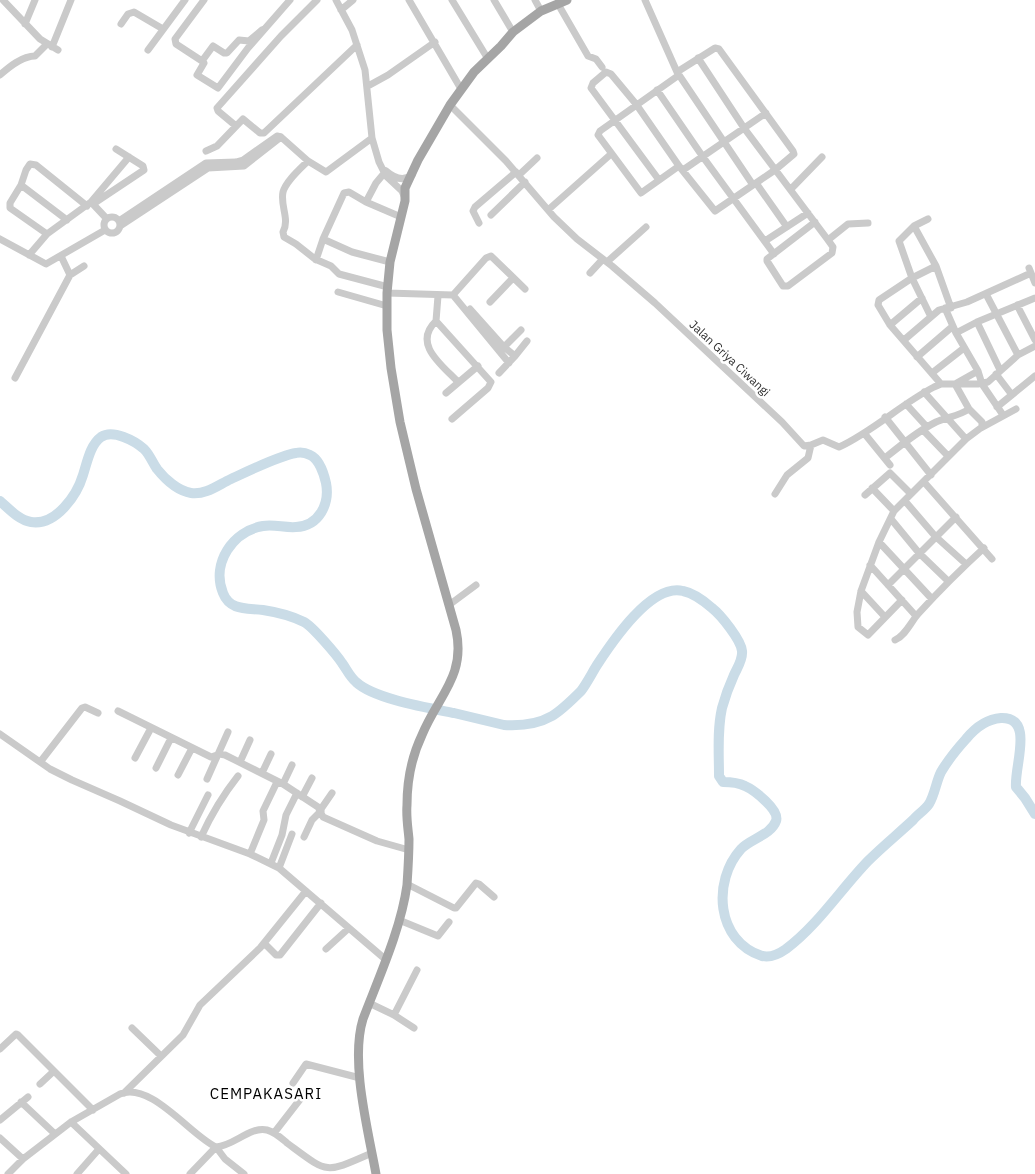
<svg xmlns="http://www.w3.org/2000/svg" width="1035" height="1174" viewBox="0 0 1035 1174" font-family="'IBM Plex Sans',sans-serif">
<rect width="100%" height="100%" fill="#fff"/>
<g fill="none" stroke-linecap="round" stroke-linejoin="round">
<!-- river -->
<path stroke="#cadce7" stroke-width="10" d="M0,501C9,509 19,520 31,522C56,526 77,495 83,475C87,463 90,445 101,437C113,429 135,441 144,449C150,455 152,462 157,469C165,479 178,491 191,493C206,495 218,485 231,479C246,472 281,455 296,453C300,452 306,453 310,455C319,459 324,474 326,483C330,504 319,526 296,527C285,528 274,524 263,526C233,531 211,563 223,593C230,611 247,608 263,610C276,612 292,616 304,622C312,626 336,654 342,663C347,670 350,677 356,682C374,699 429,708 454,713C471,717 488,721 504,725C520,726 538,724 552,716C562,710 573,699 581,691C587,683 592,673 597,665C612,642 651,583 683,591C693,593 704,601 712,608C721,615 741,640 742,651C743,660 737,668 734,675C729,686 725,697 722,708C717,730 719,754 719,776L723,782C731,782 739,783 745,786C754,790 780,810 776,821C771,835 750,839 741,849C712,881 716,941 762,956C771,958 779,954 786,949C818,925 841,889 868,861C883,846 898,834 913,820C918,814 925,810 929,804C935,794 936,782 941,772C948,760 957,749 966,739C975,728 987,719 1001,718C1035,717 1014,766 1016,787L1025,798L1035,814"/>
<!-- minor -->
<path stroke="#cacaca" stroke-width="7" d="M3,0L40,39L58,50
M336,0L352,30L365,70L372,138L379,162L386,176L402,191L404,196
M409,0L461,89
M452,0L488,59
M494,0L513,32
M535,0L541,11
M645,0L677,72L753,185
M558,4L588,56L596,59L602,67
M341,10L353,0
M25,24L35,0
M121,24L128,14L134,12L163,29
M262,30L249,41L239,40L227,53H224L213,46L202,61L204,63L197,75L218,88L248,48L290,0
M52,47L71,0
M148,50L185,0
M698,58L744,128L828,240L833,247L832,253L788,286H783L767,261V259L815,222
M202,61L176,44L175,39L204,0
M0,75C9,67 22,56 35,56L47,44
M368,86L388,75L435,42
M657,90L703,157L774,254
M450,105L506,161L554,217L577,239L612,266L655,303L782,422L804,446L811,445L823,440L839,447C872,432 901,404 934,387L941,384H978L988,382L1018,355L1035,346
M236,126L218,111L217,108L281,36L317,0
M206,151L217,146L243,119L260,133H264L357,45
M308,161C300,169 286,181 283,192C280,206 290,219 283,232L284,237L296,244L315,259L331,266L339,274L388,287
M679,166L641,193L598,135L600,131L679,75
M683,170L766,113
M386,171C394,178 403,182 412,175
M519,175L537,158
M659,180L591,88L593,83L606,72L611,74L636,104L679,166L715,211L775,170L794,154L793,151L719,49L715,48L677,72
M756,183L787,227
M21,185L10,203V208L47,234L91,202L107,219
M791,189L822,157
M91,202L129,157
M366,202L376,183L386,171
M93,204L144,170L143,166L116,149
M548,210L611,154
M491,215L525,182
M104 225a8 8 0 1 1 16 0a8 8 0 1 1-16 0Z
M928,219L914,226L899,241L912,278L931,317
M67,220L21,185L26,170L30,164L36,165L87,206
M119,221L206,163L236,162L243,160L277,136L281,137L308,161L326,172L372,138
M479,223L473,211L475,207L516,172
M120,226L208,168L244,166L281,137
M914,226L936,266L951,308
M0,239L46,264L105,230
M323,239L352,252L390,262
M828,240L848,224L868,223
M765,241L808,213
M29,255L47,234
M316,260L323,239L344,193L349,192L366,202L401,217
M607,262L646,227
M936,266L912,278L879,300L878,305L890,325L941,384
M1029,268L1035,283
M590,273L603,259
M70,275L84,266
M338,292L387,306
M387,293L453,295L486,258L491,256L525,289
M986,294L1018,355
M453,295L509,363
M438,296L436,321L491,382L488,388L452,419
M490,302L513,278
M1017,305L1035,340
M945,308L956,333L978,371L982,384L1003,415
M470,309L504,347L515,356
M436,321C412,344 442,365 458,382
M977,322L1000,370
M890,325L922,298
M956,333L977,322L1035,298
M904,340L939,310L967,302L1031,273
M504,347L521,330
M917,357L953,326
M499,373L515,356L527,341
M932,373L964,348
M996,374L1012,395
M15,378L70,275L61,256
M924,392L966,439
M446,393L478,366
M906,404L927,427
M997,407L1035,376
M885,417L931,475
M981,428L1016,409
M923,430L948,456
M864,433L890,465
M885,458C901,445 918,431 936,422C947,417 959,416 969,409
M924,482L992,559
M872,488L894,511
M775,494L787,475L808,458L811,445
M865,495L890,473L911,494
M905,501L935,536L966,564
M891,519L919,553L948,581
M879,542L932,599
M870,565L916,616
M888,585L956,517
M861,591L885,617
M902,600L868,635L858,627L857,612L861,591L879,542L894,511L966,439L982,427V422L969,409L955,384L978,371
M449,605L476,585
M895,640C905,636 911,622 918,614C939,591 961,569 984,548
M118,711L211,757L220,754L225,755L283,784L318,807L323,817L377,841L409,850
M0,734L50,769L72,780L120,801L171,825L250,854L279,868L385,959
M135,758L151,728
M41,761L82,708L85,707L98,713
M240,762L250,740
M156,768L171,738
M262,773L271,754
M178,775L192,748
M207,779L228,732
M283,784L292,765
M302,797L312,778
M321,809L332,793
M189,833L208,795
M201,837C211,815 223,795 238,776
M304,837L312,820L321,811
M250,854L264,820L263,811L277,782
M271,863L282,835L286,815L297,793
M279,868L292,834
M407,884L454,908H456L476,883L479,884L494,897
M399,920L438,936L449,922
M264,943L276,955H280L321,903
M326,949L349,928
M369,1003L394,1015L414,1028
M394,1015L417,970
M132,1028L161,1056
M0,1049L16,1034L18,1035L93,1110
M293,1083L306,1064L360,1078
M40,1084L54,1071
M124,1093L183,1035L200,1005L260,948L306,891
M21,1102L55,1134
M0,1120L28,1097
M71,1122L126,1174
M274,1133L305,1093
M0,1138L23,1159
M8,1174L23,1159L71,1122L120,1094C151,1081 191,1136 216,1147C234,1146 250,1126 267,1130C275,1132 281,1138 287,1143C329,1174 324,1174 372,1153
M77,1174L99,1149
M190,1174L216,1147L225,1159L244,1174"/>
<!-- major -->
<path stroke="#a5a5a5" stroke-width="9" d="M376,1174C368,1130 350,1061 363,1019C379,977 401,929 407,885C408,870 409,855 409,839C408,828 406,817 407,805C407,782 412,756 422,735C438,696 466,676 456,630L416,489L400,422L391,368L387,330V293L390,262L405,201V188L418,160L450,105L474,72L501,46L513,32L541,11L567,0"/>
</g>
<g text-anchor="middle" dominant-baseline="central" stroke-width="5" stroke-linejoin="round" paint-order="stroke">
<!-- street labels -->
<g font-size="12" fill="#2d2d2d" stroke="#fff">
<text transform="translate(730 358) rotate(43)">Jalan Griya Ciwangi</text>
</g>
<!-- quarter labels -->
<g font-size="15" letter-spacing="1" fill="#000" stroke="#fff">
<text x="266" y="1093">CEMPAKASARI</text>
</g>
</g>
</svg>
